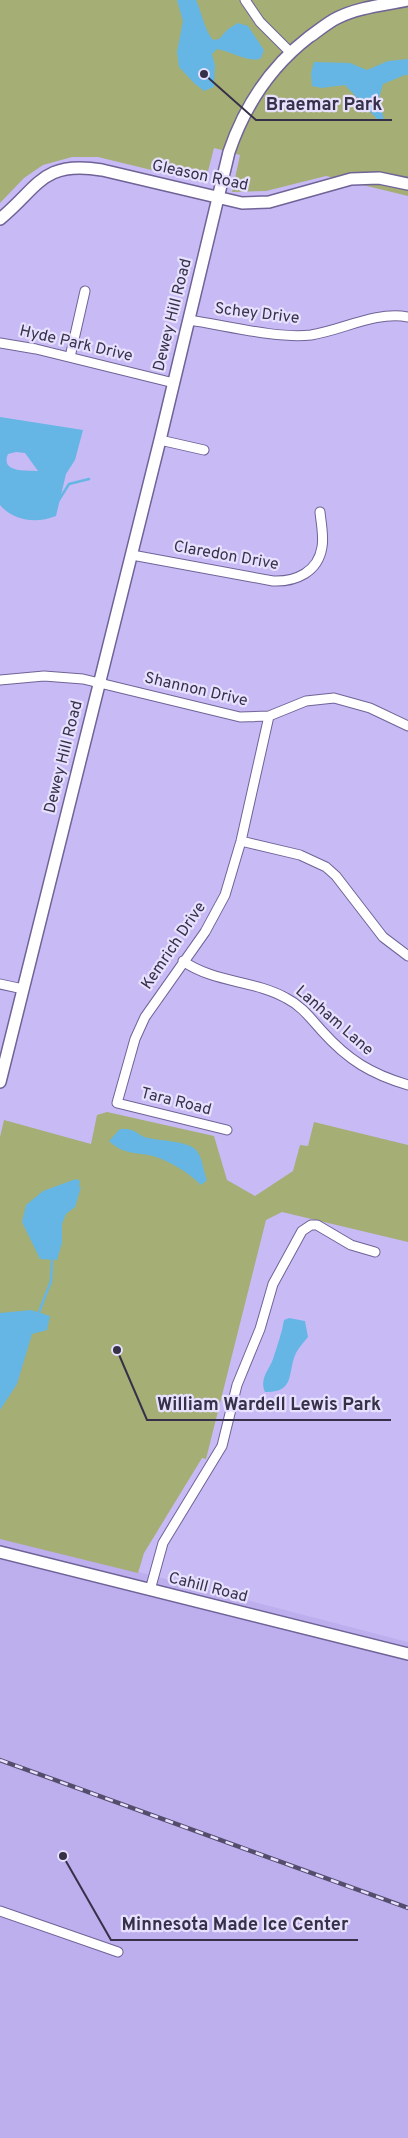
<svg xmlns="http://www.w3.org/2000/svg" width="408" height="2138" viewBox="0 0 408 2138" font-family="Overpass,sans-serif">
<rect width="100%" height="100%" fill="#c8bbf5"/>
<!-- built -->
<path fill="#bdaeee" d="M0,1536L408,1642V2138H0Z"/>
<!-- green -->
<path fill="#a5ae74" d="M0,0H408V196L326,176L266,191L232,192L240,155L214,148L205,183L98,157H72L43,165L24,178L0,203Z
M107,1112L214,1136L227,1180L255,1196L293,1171L300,1145L308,1146L314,1122L408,1145V1242L282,1212L266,1220L206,1459L202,1458L144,1553L138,1573L0,1539V1137L4,1120L91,1144L97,1115Z"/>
<!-- water -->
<path fill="#65b6e4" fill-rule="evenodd" d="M177,0H196C202,13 204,29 213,40L219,39L228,29L238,23L248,26L264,50L261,58C253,64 229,51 217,49L212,54L215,65L214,87L204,91L194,83L179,67L177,52L183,21Z
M408,59V75H405L383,84L379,98L384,120L377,119L345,85L321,88L312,86L311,73L314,62L350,63L367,70L388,61Z
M0,417L83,430L75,460L66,474L56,516C36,524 14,521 0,505ZM16,452L25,453L38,471C27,470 0,473 8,454Z
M120,1129C139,1128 136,1136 149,1138C160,1141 190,1141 197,1151C203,1159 203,1171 207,1180L201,1185C189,1173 170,1161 153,1156C135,1152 124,1155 109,1141Z
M76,1179L80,1181L79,1187H81L75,1207L66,1214L62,1224V1243L57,1260L40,1259L22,1222L26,1205L43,1191Z
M31,1310L50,1316L47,1330L32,1334L17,1384L0,1410V1313Z
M289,1318L305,1321L308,1337C304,1342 299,1347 296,1353C287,1372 296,1393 265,1392C259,1379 269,1370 273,1359C277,1346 282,1333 284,1320Z"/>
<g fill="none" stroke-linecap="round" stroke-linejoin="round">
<!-- stream -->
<path stroke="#65b6e4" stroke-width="2.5" d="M57,503L69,484L89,479
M39,1312L51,1281L52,1260"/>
<defs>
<path id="minor" d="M245,0L260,22L291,53
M189,320C224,325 277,339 311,335C343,330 375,311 408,317
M0,343L36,349L174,383
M70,357L85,291
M160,440L204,450
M132,555L273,581C296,582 318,572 322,547C324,536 321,523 320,512
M0,680L44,676L83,679L240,717L269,716L306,701L334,698L370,708L408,726
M241,841L300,855L326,867L336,876L383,937L408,956
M183,961C214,983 254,980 286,998C302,1006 311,1019 322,1031C348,1060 371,1074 408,1085
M0,984L23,989
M227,1130L117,1103L135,1039L145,1017L205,932L225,895L241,841L269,716
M150,1590L163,1543L222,1446L237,1385L260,1329L273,1284L302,1231L311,1225H317L351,1245L375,1252
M0,1911L118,1952"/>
<path id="tertiary" d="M0,219C39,187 42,160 102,170L242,203L269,202L351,179L379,178L408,184
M0,1082L160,440L229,152C245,105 270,67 309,37C318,31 327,23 337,18C359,7 385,5 408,0
M0,1552L408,1654"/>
</defs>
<!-- minor casing -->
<use href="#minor" stroke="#706397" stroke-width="11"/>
<!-- tertiary casing -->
<use href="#tertiary" stroke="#706397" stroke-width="14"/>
<!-- minor -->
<use href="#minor" stroke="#fff" stroke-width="9"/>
<!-- tertiary -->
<use href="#tertiary" stroke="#fff" stroke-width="11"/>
<defs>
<path id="rail" d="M0,1760L408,1908"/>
</defs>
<!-- rail casing -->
<use href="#rail" stroke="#544e6c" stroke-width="4.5"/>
<!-- rail -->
<use href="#rail" stroke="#e7e0fe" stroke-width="2.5" stroke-dasharray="8" stroke-linecap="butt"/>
</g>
<g text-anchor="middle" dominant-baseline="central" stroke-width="4.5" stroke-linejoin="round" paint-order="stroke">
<!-- street labels -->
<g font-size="16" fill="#363148" stroke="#e7e0fe">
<text transform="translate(200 176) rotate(12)">Gleason Road</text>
<text transform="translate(257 314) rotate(7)">Schey Drive</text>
<text transform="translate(173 315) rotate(-76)">Dewey Hill Road</text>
<text transform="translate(76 344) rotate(13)">Hyde Park Drive</text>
<text transform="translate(226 556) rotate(10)">Claredon Drive</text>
<text transform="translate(196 690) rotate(13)">Shannon Drive</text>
<text transform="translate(64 757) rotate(-76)">Dewey Hill Road</text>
<text transform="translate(174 946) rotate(-56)">Kemrich Drive</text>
<text transform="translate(334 1021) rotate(41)">Lanham Lane</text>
<text transform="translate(176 1102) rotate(14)">Tara Road</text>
<text transform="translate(208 1588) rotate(14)">Cahill Road</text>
</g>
</g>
<!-- callouts -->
<path fill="none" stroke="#363148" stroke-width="2" d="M204 74L256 120H392M117 1350L147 1420H391M63 1856L111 1940H358"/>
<g fill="#363148" stroke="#e7e0fe" stroke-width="2">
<circle cx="204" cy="74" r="5"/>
<circle cx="117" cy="1350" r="5"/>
<circle cx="63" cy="1856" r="5"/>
</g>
<g font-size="18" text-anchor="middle" font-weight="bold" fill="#363148" stroke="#e7e0fe" stroke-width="4.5" stroke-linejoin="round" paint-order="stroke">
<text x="324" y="110">Braemar Park</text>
<text x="269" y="1410">William Wardell Lewis Park</text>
<text x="235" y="1930">Minnesota Made Ice Center</text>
</g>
</svg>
